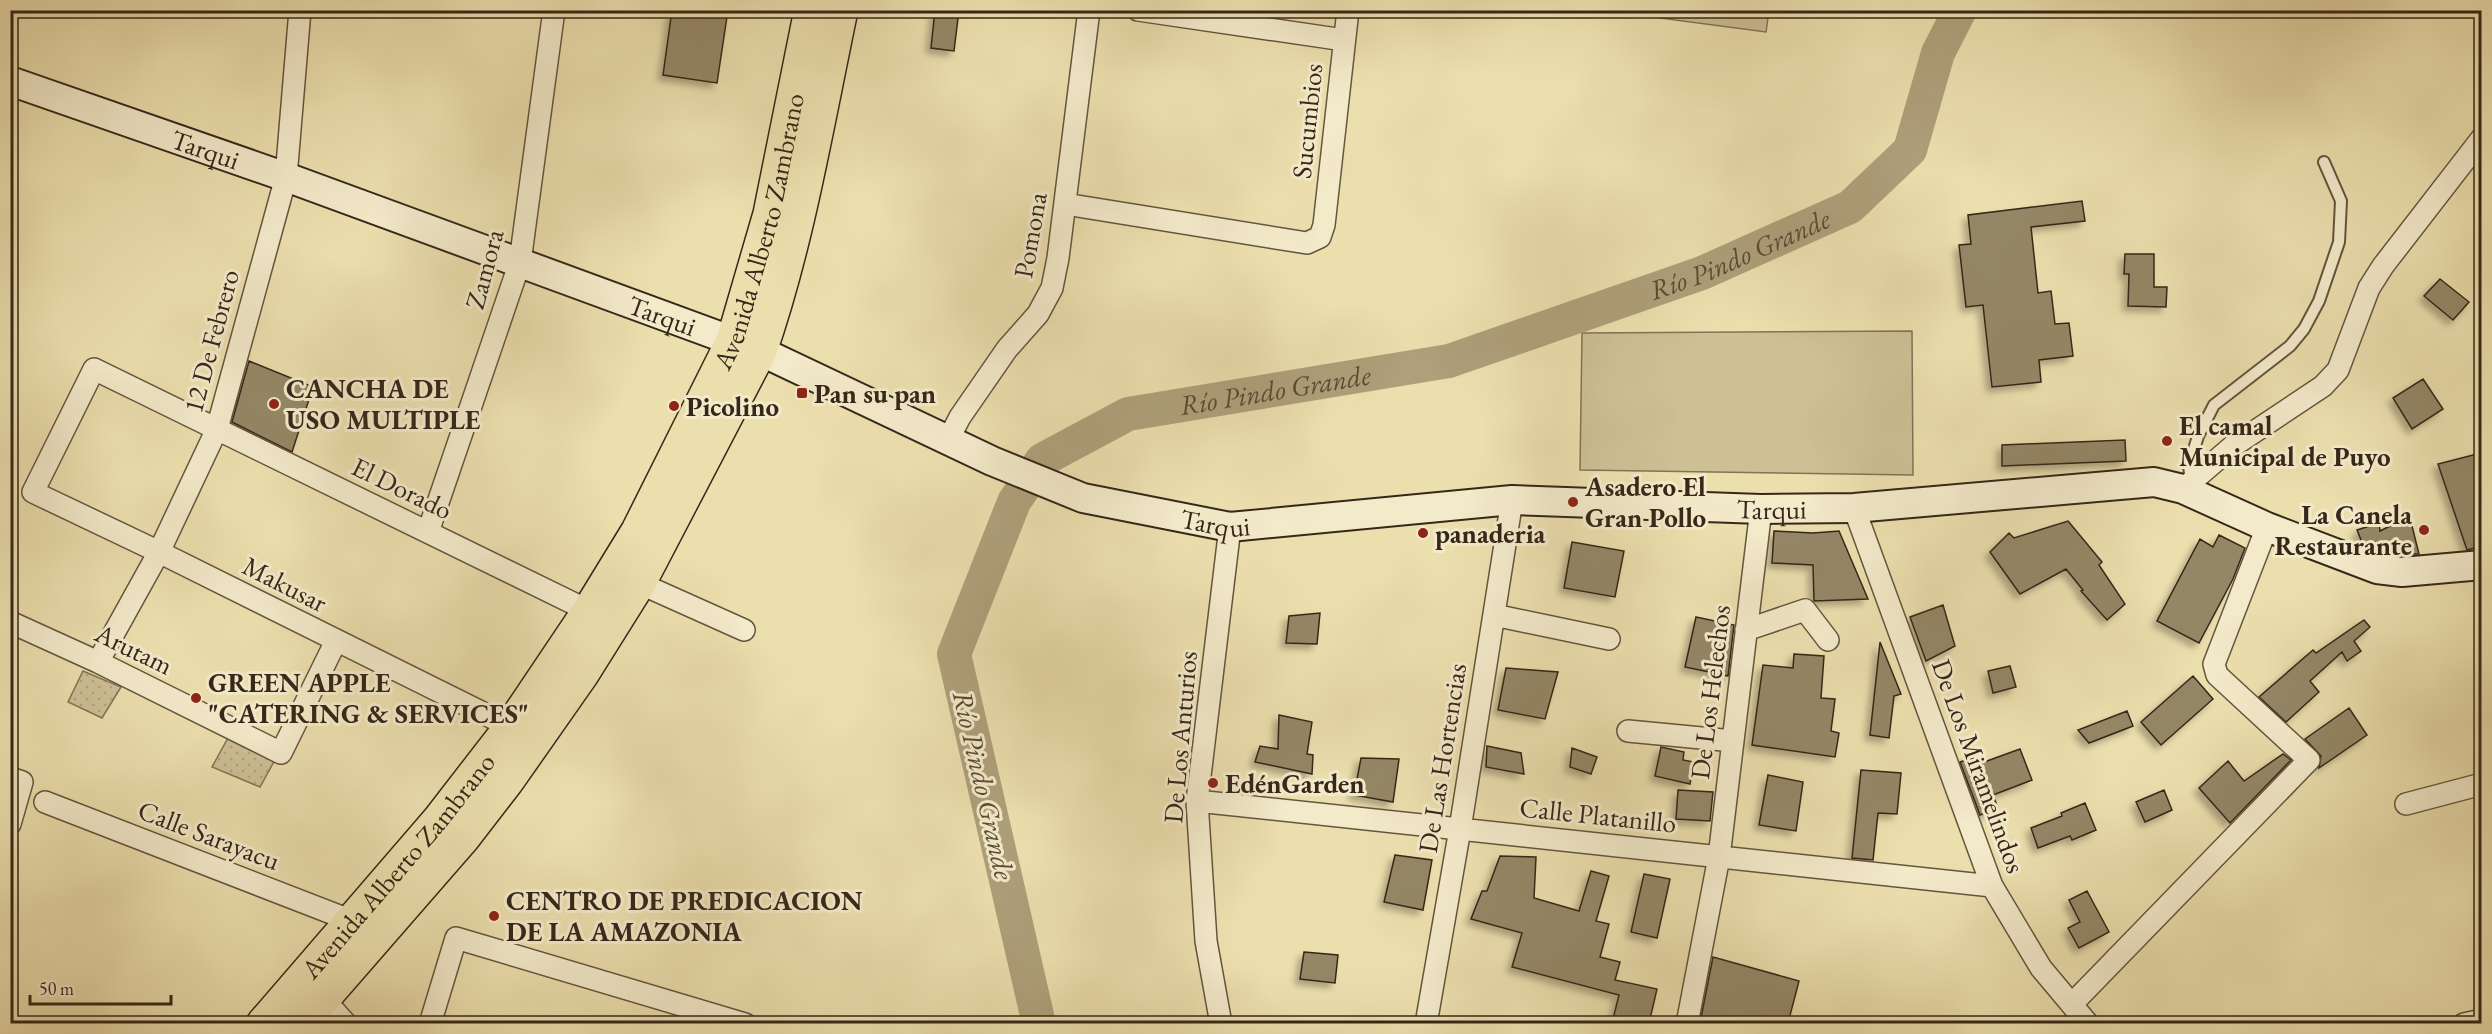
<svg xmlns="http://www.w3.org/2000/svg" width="2492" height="1034" viewBox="0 0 2492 1034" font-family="'EB Garamond',serif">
<defs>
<pattern id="grass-dots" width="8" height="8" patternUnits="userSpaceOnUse" patternTransform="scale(1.5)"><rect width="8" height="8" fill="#cdc095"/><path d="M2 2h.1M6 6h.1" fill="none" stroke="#b1a580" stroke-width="1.8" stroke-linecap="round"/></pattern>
<filter id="shadow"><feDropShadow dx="-5" dy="5" stdDeviation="3" flood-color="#0004"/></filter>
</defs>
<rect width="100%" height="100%" fill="#ecdfae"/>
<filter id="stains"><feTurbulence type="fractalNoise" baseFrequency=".00333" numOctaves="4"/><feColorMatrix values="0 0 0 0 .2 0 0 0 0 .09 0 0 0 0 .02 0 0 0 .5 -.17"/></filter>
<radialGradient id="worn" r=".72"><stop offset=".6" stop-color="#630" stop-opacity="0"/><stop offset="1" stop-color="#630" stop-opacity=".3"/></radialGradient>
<!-- grass -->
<path fill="url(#grass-dots)" stroke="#817457" stroke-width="1.5" d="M83,671L121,687L102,718L68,702Z
M228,738L276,758L260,787L212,767Z"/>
<!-- garden -->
<path fill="#cdc095" stroke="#817457" stroke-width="1.5" d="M1607,11L1769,10V11L1766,32Z
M1912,331L1913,475L1580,470L1582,333Z"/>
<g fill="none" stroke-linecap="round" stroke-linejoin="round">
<!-- river -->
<path stroke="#aea07b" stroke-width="34" id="s1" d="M1039,1024L954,654L1014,502L1042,460L1128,414L1449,361L1702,273L1850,207L1910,150L1938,53L1960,10"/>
</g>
<!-- building -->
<path fill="#948766" stroke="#352719" stroke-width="1.5" filter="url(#shadow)" d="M672,10H728L717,83L663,75Z
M935,10H959L954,51L931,48Z
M2082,201L2085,221L2031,227L2038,293L2051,291L2055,324L2069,323L2073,356L2039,360L2041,382L1992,387L1983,305L1966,307L1959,245L1971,244L1968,215Z
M2125,254H2154V287H2167L2166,307L2128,306L2129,274H2124Z
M2440,279L2469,302L2453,320L2424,296Z
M249,361L313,387L292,452L232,422Z
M2423,379L2443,409L2412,429L2393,398Z
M2125,440L2126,461L2002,466V445Z
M2481,453V546L2467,550L2438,464Z
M2068,521L2102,562L2099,565L2125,604L2107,620L2081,591L2083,590L2066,569L2020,594L1990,552L2009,533L2014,538Z
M2411,522L2419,554H2390L2387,542L2355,543L2361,540L2357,530L2379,523L2380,531L2396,523Z
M1774,531L1813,533L1839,531L1868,599L1814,601L1813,565L1772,563Z
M2219,535L2245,548L2233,579L2199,643L2157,621L2200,539L2213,547Z
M1572,542L1624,551L1615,597L1564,588Z
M1943,605L1955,646L1926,661L1910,617Z
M1320,613L1317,644L1286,643L1289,616Z
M1696,617L1734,625L1728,676L1685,667Z
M2364,620L2370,627L2354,641L2361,651L2347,661L2342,652L2310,681L2319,692L2286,722L2259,697L2313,650L2316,653Z
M1880,642L1901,694L1894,696L1889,738L1870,735Z
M1794,654L1824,656L1821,698L1835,699L1831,731L1839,733L1835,757L1752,745L1763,665L1793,668Z
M2010,666L2016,687L1993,693L1988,671Z
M1506,668L1558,672L1545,719L1498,710Z
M2193,676L2213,699L2161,745L2141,722Z
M2349,708L2367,735L2319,768L2321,756L2305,739Z
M2127,711L2133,726L2089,743L2078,730Z
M1279,715L1312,722L1307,754L1313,755L1312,774L1255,762L1260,746L1278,749Z
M1487,746L1521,753L1524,774L1486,767Z
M1661,747L1684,752L1683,760L1694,762L1690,784L1655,776Z
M1572,748L1597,757L1591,774L1570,767Z
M2020,749L2032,780L1993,795L1998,808L1980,815L1960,762L1973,758L1976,765Z
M2283,754L2291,760L2230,823L2199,788L2228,761L2244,781Z
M1361,758L1399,759L1393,802L1354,795Z
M1861,770L1901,773L1897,814L1878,813L1873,860L1852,858Z
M1768,775L1803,782L1796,831L1759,825Z
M1678,790L1713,792L1710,821L1676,819Z
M2164,790L2172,810L2145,822L2136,802Z
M2085,803L2096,830L2072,840L2070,836L2038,848L2031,828L2062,816L2061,813Z
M1395,855L1432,860L1423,910L1384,902Z
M1500,856L1536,857L1534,898L1579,911L1591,871L1609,876L1596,921L1609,924L1600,957L1620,962L1615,980L1657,989L1649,1023H1612L1619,995L1512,967L1522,933L1471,919L1482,891H1487Z
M1644,874L1670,879L1657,938L1631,932Z
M2087,891L2109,932L2079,948L2068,928L2080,922L2069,900Z
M1304,952L1338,955L1335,983L1300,979Z
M1713,957L1799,981L1788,1023H1700Z"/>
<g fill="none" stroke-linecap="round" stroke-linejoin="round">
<defs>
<path id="lane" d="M2191,481L2189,466L2198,436L2214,405L2290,346L2304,329L2319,301L2339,242L2341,201L2324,162"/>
<path id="street" d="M1138,10L1344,40
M1065,204L1307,243L1320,237L1324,225L1348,10
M948,440L960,417L1007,349L1038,314L1052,288L1058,258L1089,10
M2183,489L2233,446L2323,386L2338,370L2369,288L2383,266L2482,138
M1854,508L1992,886L2041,968L2088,1024
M428,532L520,262L554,10
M639,583L744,630
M1494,615L1609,639
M10,622L98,662L281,753L336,641
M1746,630L1805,610L1828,640
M98,662L159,552L217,429L286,177L300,10
M511,727L159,552L33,492L94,369L589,611
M1628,731L1733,741
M10,778L22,782L10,824
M1197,801L1992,886
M45,802L352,921
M2406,804L2482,784
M322,997L346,1024
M2072,1004L2309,760L2217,675L2214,664L2267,527
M430,1024L456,938L745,1024
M1221,1024L1206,941L1197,801L1230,527
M1426,1024L1460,829L1512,500
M1687,1024L1719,857L1761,509
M2464,1024L2482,1020"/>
<g id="secondary">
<path id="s2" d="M10,81L286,177L760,351L992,461L1083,498L1230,527L1512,500L1761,509L1854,508L2154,482L2183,489L2267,527L2377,569L2402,572L2482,565"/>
</g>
<g id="highway">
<path id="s3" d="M263,1024L439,820L511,727L589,611L638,531L733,341L770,214L811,10"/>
<path d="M301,1024L463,838L507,781L582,674L639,583L760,351C798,241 817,124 841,10"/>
</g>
</defs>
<!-- lane casing -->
<use href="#lane" stroke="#63553e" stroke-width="14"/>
<!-- street casing -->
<use href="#street" stroke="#63553e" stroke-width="24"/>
<!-- secondary casing -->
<use href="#secondary" stroke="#352719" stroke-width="32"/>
<!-- highway casing -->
<use href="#highway" stroke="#352719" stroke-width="36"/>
<!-- lane -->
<use href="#lane" stroke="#f3eaca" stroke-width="10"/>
<!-- street -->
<use href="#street" stroke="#f3eaca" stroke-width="21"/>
<!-- secondary -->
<use href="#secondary" stroke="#f3eaca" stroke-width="28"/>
<!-- highway -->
<use href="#highway" stroke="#ecdfae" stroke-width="33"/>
</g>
<!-- markers -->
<g fill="#8f2418" stroke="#f3eaca" stroke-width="2">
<rect x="796" y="387" width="12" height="12" rx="3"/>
<circle cx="274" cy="404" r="6"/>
<circle cx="674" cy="406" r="6"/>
<circle cx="2167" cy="441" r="6"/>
<circle cx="1573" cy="502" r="6"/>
<circle cx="2424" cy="530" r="6"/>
<circle cx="1423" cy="533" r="6"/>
<circle cx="196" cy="698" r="6"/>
<circle cx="1213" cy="783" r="6"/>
<circle cx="494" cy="916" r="6"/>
</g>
<g text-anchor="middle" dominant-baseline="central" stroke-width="6" stroke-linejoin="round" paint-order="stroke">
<!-- street labels -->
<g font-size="27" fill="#352719" stroke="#f3eaca">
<text transform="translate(1307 121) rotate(-84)">Sucumbios</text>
<text stroke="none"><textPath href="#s2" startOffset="207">Tarqui</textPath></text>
<text stroke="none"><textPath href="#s3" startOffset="946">Avenida Alberto Zambrano</textPath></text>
<text transform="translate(1030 235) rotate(-80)">Pomona</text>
<text transform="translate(484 269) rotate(-75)">Zamora</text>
<text stroke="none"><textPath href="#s2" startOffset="693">Tarqui</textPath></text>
<text transform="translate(211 341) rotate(-75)">12 De Febrero</text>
<text transform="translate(402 488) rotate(26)">El Dorado</text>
<text stroke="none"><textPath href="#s2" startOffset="1845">Tarqui</textPath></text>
<text stroke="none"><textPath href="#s2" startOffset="1287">Tarqui</textPath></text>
<text transform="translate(285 584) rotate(27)">Makusar</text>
<text transform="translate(134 649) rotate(26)">Arutam</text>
<text transform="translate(1710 692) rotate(-83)">De Los Helechos</text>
<text transform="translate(1180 737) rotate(-85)">De Los Anturios</text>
<text transform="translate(1442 758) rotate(-81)">De Las Hortencias</text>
<text transform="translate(1979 766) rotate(70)">De Los Miramelindos</text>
<text transform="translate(1598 815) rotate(6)">Calle Platanillo</text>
<text transform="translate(209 835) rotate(21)">Calle Sarayacu</text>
<text stroke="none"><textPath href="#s3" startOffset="208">Avenida Alberto Zambrano</textPath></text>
</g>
<!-- poi labels -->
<g font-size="27" font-weight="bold" fill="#352719" stroke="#f3eaca" text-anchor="start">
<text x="286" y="388">CANCHA DE<tspan x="286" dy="31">USO MULTIPLE</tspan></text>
<text x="814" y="393">Pan su pan</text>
<text x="686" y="406">Picolino</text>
<text x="2179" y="425">El camal<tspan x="2179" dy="31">Municipal de Puyo</tspan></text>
<text x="1585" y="486">Asadero El<tspan x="1585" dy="31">Gran Pollo</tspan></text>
<text x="2412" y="514" text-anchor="end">La Canela<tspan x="2412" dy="31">Restaurante</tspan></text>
<text x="1435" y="533">panaderia</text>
<text x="208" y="682">GREEN APPLE<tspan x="208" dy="31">"CATERING &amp; SERVICES"</tspan></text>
<text x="1225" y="783">EdénGarden</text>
<text x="506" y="900">CENTRO DE PREDICACION<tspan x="506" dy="31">DE LA AMAZONIA</tspan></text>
</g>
<!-- water labels -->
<g font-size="28" font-style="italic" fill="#594b36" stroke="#f3eaca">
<text stroke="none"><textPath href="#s1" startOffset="1326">Río Pindo Grande</textPath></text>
<text stroke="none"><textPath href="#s1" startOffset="840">Río Pindo Grande</textPath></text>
<text transform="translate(984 785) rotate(77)">Río Pindo Grande</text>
</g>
</g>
<!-- margin -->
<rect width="2492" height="1034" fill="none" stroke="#ecdfae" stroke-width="36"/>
<rect x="12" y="12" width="2468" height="1010" fill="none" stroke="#352719" stroke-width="3"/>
<rect x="18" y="18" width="2456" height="998" fill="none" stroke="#352719" stroke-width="1.5"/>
<!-- scale -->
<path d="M30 995v9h141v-9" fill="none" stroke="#352719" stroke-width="3"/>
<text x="39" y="995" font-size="18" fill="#352719" stroke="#f3eaca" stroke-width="4.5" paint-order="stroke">50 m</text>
<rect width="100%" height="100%" filter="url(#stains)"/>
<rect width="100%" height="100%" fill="url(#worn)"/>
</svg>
